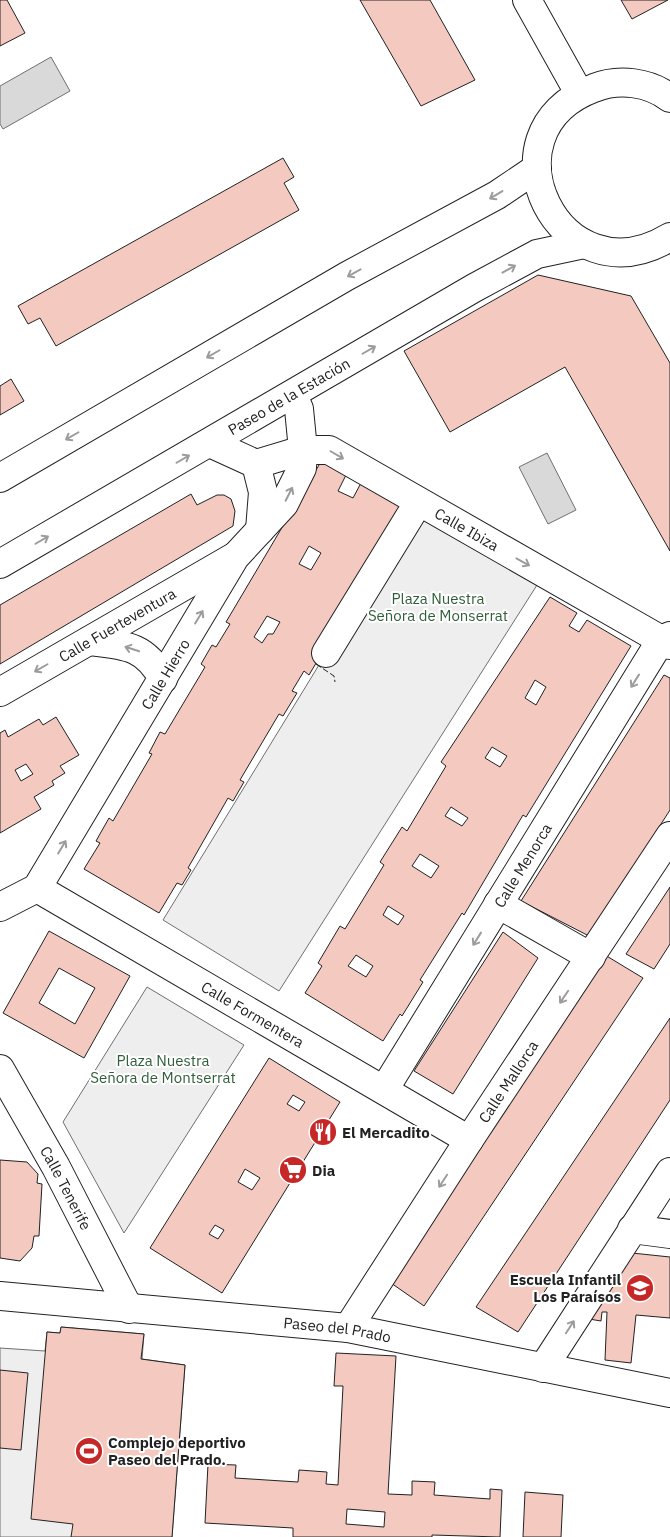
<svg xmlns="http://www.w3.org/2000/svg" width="670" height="1537" viewBox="0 0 670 1537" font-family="'IBM Plex Sans',sans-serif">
<rect width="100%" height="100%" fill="#fff"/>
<!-- green -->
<path fill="#eee" stroke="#6f6f6f" d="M418,503L544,574L279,991L163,920Z
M147,987L244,1045L124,1233L63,1122Z
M61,1327L144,1334L142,1359L185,1365L172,1537H0V1348L45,1351L47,1332L60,1333Z"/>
<!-- water -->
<path fill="#d9d9d9" stroke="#6f6f6f" d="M51,57L70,91L3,129L0,124V86Z
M547,453L576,510L548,524L519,467Z"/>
<!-- building -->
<path fill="#f3c9c0" stroke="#222" fill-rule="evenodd" d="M0,0H7L25,33L0,46Z
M360,0H430L475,80L421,106Z
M621,0H668L632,19Z
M283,158L294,177L284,183L299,210L56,346L40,318L28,324L18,306Z
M538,275L631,296L670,363V551L565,367L450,432L404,351Z
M11,379L24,401L0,415V386Z
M322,460L347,473L338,491L353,498L361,483L407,510L309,675L304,671L292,691L297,693L283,716L279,714L240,780L244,782L233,801L228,798L188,868L191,870L182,885L177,883L159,913L84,869L100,843L96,841L109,818L113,821L152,754L149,753L160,732L165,734L205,667L201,664L212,645L216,647L230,624L226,622ZM309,546L321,553L311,570L299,564ZM267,616L280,622L273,634H268L262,643L254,637Z
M191,494L197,505L217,495H224L231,499L235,511L233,526L0,664V605Z
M550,597L577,613L569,626L579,632L587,620L631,646L526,817L523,815L464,915L462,913L420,980L423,982L402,1016L400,1014L383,1041L305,993L322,966L318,963L340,926L345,929L384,865L380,862L402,827L407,831L446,766L441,762ZM535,680L546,687L536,705L525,698ZM492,747L507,756L500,767L485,758ZM451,807L468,818L462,826L445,816ZM420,854L439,866L431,878L412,866ZM388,906L404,916L398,925L383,915ZM356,955L373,966L366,977L348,966Z
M664,675L670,678V810L589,936L521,901Z
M56,717L79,755L60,766L65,773L52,781L54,785L34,797L41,809L0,833V733L5,730L8,737L39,719L43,725ZM26,764L33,774L21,781L15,770Z
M670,887V944L654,969L626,954Z
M49,931L130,976L84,1058L3,1013ZM59,968L95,988L75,1024L39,1003Z
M503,932L538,958L453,1094L414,1071Z
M605,955L643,978L424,1306L391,1283Z
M670,1018V1100L518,1332L476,1307Z
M269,1058L340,1102L222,1293L150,1248ZM293,1095L305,1102L299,1111L287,1104ZM245,1169L260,1178L252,1190L238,1182ZM215,1225L224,1230L218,1239L209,1234Z
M0,1160L27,1162L38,1174L37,1183L42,1184L39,1236H34L32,1248L20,1261L0,1258Z
M632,1253L670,1257V1318L636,1315L631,1363L605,1360L607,1312H602L601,1321L589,1319Z
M61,1327L144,1334L141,1359L185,1365L172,1537H71L73,1524L31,1519L47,1332L60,1333Z
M336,1353L396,1356L388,1494L412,1495V1481L435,1482L434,1495L490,1499V1489L502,1490L500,1537L432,1535V1537H293V1528L205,1523L208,1464L236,1465L235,1478L298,1482L299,1470L327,1472L326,1484L338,1485L343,1386H334ZM347,1509L385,1512L384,1527L346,1524Z
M0,1370L28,1373L21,1450L0,1448Z
M525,1492L563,1495L561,1537H523Z"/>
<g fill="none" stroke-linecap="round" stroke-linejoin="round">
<defs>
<g id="minor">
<path d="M527,0L579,93"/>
<path d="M670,98C649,82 619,78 594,88C476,132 560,304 670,237"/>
<path d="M210,443L256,464"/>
<path id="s1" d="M256,464L303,450H329L670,645"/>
<path d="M256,464L263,492L260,530"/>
<path d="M0,478L347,276L497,195L537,168"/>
<path id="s2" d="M0,564L474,288L537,254L584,244"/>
<path d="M89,641C124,645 145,645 163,679"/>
<path d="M326,653L418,503"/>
<path id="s3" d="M0,692L234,557"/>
<path id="s4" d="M37,888L469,1140"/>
<path d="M498,904L591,957"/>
<path id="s5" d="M0,907L37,888L235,557L284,504L302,468L303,450L299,409L293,395"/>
<path id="s6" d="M0,1069L56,1167L129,1309"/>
<path id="s7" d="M384,1090L661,640L670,636"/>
<path d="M632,1229L670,1234"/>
<path id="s8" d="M0,1296L348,1328L670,1393"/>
<path id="s9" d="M348,1328L469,1140L670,836"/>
<path d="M543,1368L670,1172"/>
</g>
</defs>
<!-- minor casing -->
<use href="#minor" stroke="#222" stroke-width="30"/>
<!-- minor -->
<use href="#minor" stroke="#fff" stroke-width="28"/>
<!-- fence -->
<path stroke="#222" stroke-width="1" stroke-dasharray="6 2.5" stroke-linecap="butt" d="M316,664L334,676L335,682"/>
</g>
<!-- one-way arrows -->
<defs><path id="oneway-shaft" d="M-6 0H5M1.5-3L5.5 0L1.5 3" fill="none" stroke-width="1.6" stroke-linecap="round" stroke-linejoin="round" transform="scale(1.25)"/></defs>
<g stroke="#9c9c9c">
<use href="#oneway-shaft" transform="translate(496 195) rotate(149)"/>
<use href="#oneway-shaft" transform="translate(509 269) rotate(-29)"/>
<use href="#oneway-shaft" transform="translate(354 273) rotate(151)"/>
<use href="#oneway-shaft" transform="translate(369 350) rotate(-30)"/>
<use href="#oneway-shaft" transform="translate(213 354) rotate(150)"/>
<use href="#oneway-shaft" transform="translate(72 436) rotate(150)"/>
<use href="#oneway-shaft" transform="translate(337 455) rotate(30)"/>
<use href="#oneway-shaft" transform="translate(183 459) rotate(-30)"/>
<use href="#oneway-shaft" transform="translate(289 494) rotate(-63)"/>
<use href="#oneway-shaft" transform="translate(42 540) rotate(-30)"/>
<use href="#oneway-shaft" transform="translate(523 562) rotate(29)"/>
<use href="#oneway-shaft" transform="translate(199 617) rotate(-59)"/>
<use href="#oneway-shaft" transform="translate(132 649) rotate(-162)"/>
<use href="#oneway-shaft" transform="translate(41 668) rotate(150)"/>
<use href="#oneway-shaft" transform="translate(635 681) rotate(122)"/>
<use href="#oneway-shaft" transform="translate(62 847) rotate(-59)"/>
<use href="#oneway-shaft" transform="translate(477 939) rotate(122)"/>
<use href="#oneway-shaft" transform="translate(564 997) rotate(124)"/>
<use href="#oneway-shaft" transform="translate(443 1181) rotate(123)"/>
<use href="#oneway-shaft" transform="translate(570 1327) rotate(-57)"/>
</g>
<!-- icons -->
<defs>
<symbol id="restaurant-disc" viewBox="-11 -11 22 22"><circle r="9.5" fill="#c62828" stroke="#fff"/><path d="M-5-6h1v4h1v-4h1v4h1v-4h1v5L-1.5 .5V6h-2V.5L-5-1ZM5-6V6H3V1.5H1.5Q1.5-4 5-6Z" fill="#fff"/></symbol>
<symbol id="supermarket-disc" viewBox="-11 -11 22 22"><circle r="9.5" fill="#c62828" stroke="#fff"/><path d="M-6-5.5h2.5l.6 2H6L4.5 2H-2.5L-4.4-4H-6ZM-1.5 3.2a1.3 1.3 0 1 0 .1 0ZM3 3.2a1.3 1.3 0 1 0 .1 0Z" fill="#fff"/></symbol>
<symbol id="school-disc" viewBox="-11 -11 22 22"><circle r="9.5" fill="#c62828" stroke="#fff"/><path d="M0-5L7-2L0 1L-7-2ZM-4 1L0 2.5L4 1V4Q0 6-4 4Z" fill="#fff"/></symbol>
<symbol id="stadium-disc" viewBox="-11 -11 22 22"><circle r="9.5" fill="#c62828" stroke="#fff"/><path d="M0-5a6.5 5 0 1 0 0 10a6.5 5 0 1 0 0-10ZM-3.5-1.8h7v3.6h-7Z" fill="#fff"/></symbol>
</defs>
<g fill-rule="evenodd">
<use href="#restaurant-disc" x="307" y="1116" width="32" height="32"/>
<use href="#supermarket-disc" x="277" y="1154" width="32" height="32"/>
<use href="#school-disc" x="624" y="1272" width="32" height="32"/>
<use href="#stadium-disc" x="73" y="1435" width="32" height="32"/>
</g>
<g text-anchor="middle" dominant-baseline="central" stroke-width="4" stroke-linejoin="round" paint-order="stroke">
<!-- street labels -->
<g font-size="15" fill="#222" stroke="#fff">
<text stroke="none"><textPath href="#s2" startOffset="334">Paseo de la Estación</textPath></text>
<text stroke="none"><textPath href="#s1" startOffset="234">Calle Ibiza</textPath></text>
<text stroke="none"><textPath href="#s3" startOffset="135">Calle Fuerteventura</textPath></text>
<text stroke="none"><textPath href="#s5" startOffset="291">Calle Hierro</textPath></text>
<text stroke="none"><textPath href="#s7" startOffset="264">Calle Menorca</textPath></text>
<text stroke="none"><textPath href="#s4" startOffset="250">Calle Formentera</textPath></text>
<text stroke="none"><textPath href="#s9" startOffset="294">Calle Mallorca</textPath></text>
<text stroke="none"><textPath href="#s6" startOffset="136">Calle Tenerife</textPath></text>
<text stroke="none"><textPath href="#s8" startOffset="339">Paseo del Prado</textPath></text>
</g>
<!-- park labels -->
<g font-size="15" fill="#2f5e38" stroke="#fff">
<text x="438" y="598">Plaza Nuestra<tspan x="438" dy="17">Señora de Monserrat</tspan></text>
<text x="163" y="1060">Plaza Nuestra<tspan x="163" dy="17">Señora de Montserrat</tspan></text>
</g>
<!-- poi labels -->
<g font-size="15" font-weight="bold" fill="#222" stroke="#fff" text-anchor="start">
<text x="342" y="1132">El Mercadito</text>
<text x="312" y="1170">Dia</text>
<text x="621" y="1279" text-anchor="end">Escuela Infantil<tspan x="621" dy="17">Los Paraísos</tspan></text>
<text x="108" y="1442">Complejo deportivo<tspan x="108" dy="17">Paseo del Prado.</tspan></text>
</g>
</g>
</svg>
